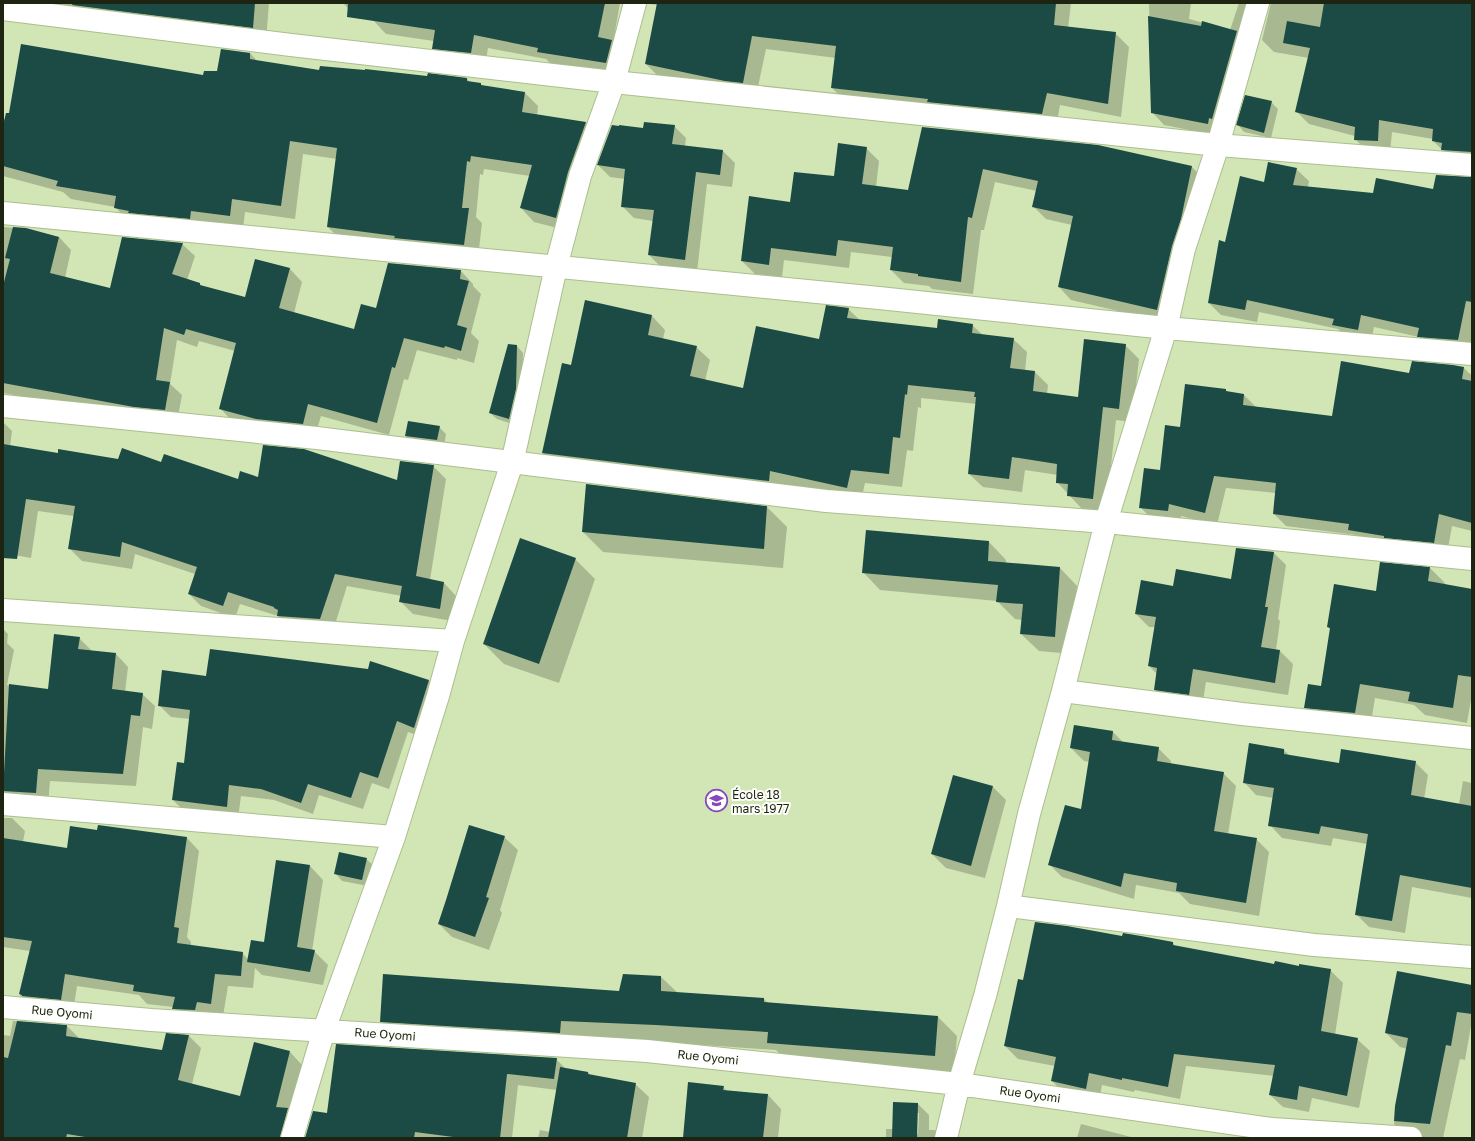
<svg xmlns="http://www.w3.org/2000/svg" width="1475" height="1141" viewBox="0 0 1475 1141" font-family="'Golos Text',sans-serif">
<rect width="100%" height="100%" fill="#d2e6b5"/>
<!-- shadow -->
<path fill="#0003" fill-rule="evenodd" d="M35,3H269L266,41Z
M341,3H620L613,43L619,76L552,65L546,59L488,48L485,66L446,62L433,48L434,41L386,34L373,20L357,17L343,3Z
M643,3H1071L1068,28L1115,33L1129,47L1121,117L1060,105L1056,127L846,102L832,88L836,58L766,49L756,96L659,77L646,64L657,5Z
M1149,3H1191L1189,19L1230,30L1239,3H1472V164L1455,162L1433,141V139L1392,132L1390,153L1368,152L1355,139V136L1309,124L1296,111L1309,58L1274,52L1262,40L1271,3H1268L1220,136L1164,125L1152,112Z
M221,50L250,53L258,62L320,71L467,79L471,83L481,84L483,87L525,93L538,106L537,116L586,123L599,136L569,231L534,222L521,208L530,176L484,169L483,175L480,174L476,217L482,223L478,258L341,240L328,227L337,159L303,154L295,219L245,212L243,229L129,221L115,207L71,199L63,192L3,176V129L218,72Z
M1271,102L1278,109L1271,138L1244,132L1238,125Z
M612,126L644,129L674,126L686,138L685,146L723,151L735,163L732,187L707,184L697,272L661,267L649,255L653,221L634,218L622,206L625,179L610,177L598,165Z
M923,128L1098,146L1192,167L1205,180L1170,323L1071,300L1059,287L1072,225L1046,219L1033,206L1037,191L995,182L984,230H981L973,294L932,289L929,286L904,283L891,270L892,257L851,252L849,268L784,260L782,277L755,274L742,261L791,203L835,177L866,148L879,161L876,187L909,191Z
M1296,169L1309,181L1308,187L1373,194L1434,190L1472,178V346L1431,349L1419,337L1374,327L1371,342L1346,337L1338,329L1259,312L1257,322L1221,315L1209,303L1226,243L1265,183Z
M3,227L26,229L59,237L71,250L65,278L110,289L182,244L195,256L187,280L200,284L203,287L246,299L290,269L302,282L294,313L354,330L376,309L461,271L473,284V286L481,294L471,333L479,341L474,363L457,358V360L417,350L408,380L404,379L389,435L321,416L315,436L232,421L220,408L235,351L199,341L197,347L177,340L170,384L182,395L177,422L148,419L3,393Z
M848,309L860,320L938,329L972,325L983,335L1013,339L1027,352L1025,371L1035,372L1048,385L1047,394L1079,398L1125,345L1139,359L1132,422L1116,420L1106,512L1082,509L1057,482L1058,475L1025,470L1022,492L983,487L969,474L977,404L921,398V408L918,407L913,451L907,450L902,487L865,483L861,501L784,484L783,494L557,466L543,453L572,367L652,316L665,330L663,339L696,347L710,360L705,381L744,390L820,341Z
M517,346L523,353L522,396L515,425L497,419L490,413Z
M1464,368L1470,374H1472V531L1452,526L1447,554L1362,542L1356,535L1286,526L1274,514L1276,493L1226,488L1217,525L1181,516L1180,523L1153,520L1140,507L1161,471L1181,428L1225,390L1228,392L1244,395L1256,407L1333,417L1410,374Z
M3,415L4,423L12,431L10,447L58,454L162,463L238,480L259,478L398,481L433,466L446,479L430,580L444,583L456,596L452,621L413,614L401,602L402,596L347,586L333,631L291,629L278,616L240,604L235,618L201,606L189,594L195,574L135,554L132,569L82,561L69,548L74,516L38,511L31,558L3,553Z
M439,427L446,434L444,446L412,442L406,436Z
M767,507L787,527L783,568L603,552L583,532Z
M867,531L989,542L1006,560V563L1060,568L1077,586L1072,654L1039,651L1021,634L1023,620L1015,619L997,601L880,590L863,572Z
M1273,552L1286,565L1278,619L1280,621L1276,650L1280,651L1293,664L1288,695L1206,682L1202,707L1168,703L1155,690L1157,674L1149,666L1155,627H1149L1136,614L1174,587L1232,580Z
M575,559L595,579L559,683L504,664L484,644Z
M1430,568L1445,583L1444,585L1472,590V694L1467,723L1425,715L1414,705L1375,698L1370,728L1320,723L1305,708L1322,687L1331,630L1328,627L1376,592Z
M3,629L8,634L7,643L14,650L7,685L49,691L79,638L92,651L116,654L128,667L125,692L142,694L155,706L152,729L143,727L136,786L50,781L48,805L5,810L3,816Z
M370,662L429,681L440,693L425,738L408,732L389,789L372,783L363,809L319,795L313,814L274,800L241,796L238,818L185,812L173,800L185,764L190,719L171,717L159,705L207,677L369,670Z
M1074,726L1113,732L1123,742L1158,748L1171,761V765L1223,773L1236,786L1228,834L1256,839L1269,852L1259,916L1190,904L1179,893L1136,885L1134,899L1062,877L1049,864L1082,811L1090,762L1084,761L1071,748Z
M1250,744L1284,750L1290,756L1340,765L1415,762L1428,775L1424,799L1459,804L1463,781L1472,783V898L1412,887L1405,933L1369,927L1356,914L1367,844L1333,838L1331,846L1282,838L1270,825L1274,798L1256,795L1244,782Z
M993,787L1006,800L985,878L946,868L932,854Z
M3,818H12L25,831L23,842L67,849L97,831L98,826L187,838L199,851L187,937L191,942V946L242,953L249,960L264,943L310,866L323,880L312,951H314L328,965L323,985L262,975L255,968L253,988L228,986L223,1016L186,1021L173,1007L147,1004L139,995L77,986L73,1012L32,1008L20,996L30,951L3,947Z
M504,837L518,850L500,910L502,913L489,950L452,937L439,924Z
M366,859L373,865L368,886L342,881L336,874Z
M1123,937L1173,943L1176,947L1275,965L1330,970L1343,983L1335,1035L1357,1039L1370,1051L1359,1108L1312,1098L1309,1112L1283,1107L1270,1095L1274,1076L1186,1066L1180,1099L1135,1090L1134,1092L1102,1085L1099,1101L1065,1094L1052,1081L1055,1066L1018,1059L1005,1046L1024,981Z
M661,977L678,993L764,999L768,1003L938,1017L957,1036L954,1074L787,1061L776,1050L675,1043L400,1040L381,1021L620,992Z
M1471,979L1472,1026H1471L1465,1060L1460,1059L1443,1138H1408L1394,1124L1396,1106L1407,1049L1400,1047L1386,1033L1471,986Z
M13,1021L67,1026L80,1039L163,1051L189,1036L201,1048L192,1084L241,1097L290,1052L302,1065L285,1138H3V1035L10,1036Z
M556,1059L566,1069L588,1072L591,1076L635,1084L649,1097L642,1138H538L540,1130L550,1132L557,1090L518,1085L512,1138H323L327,1126Z
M723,1087L727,1091L768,1095L781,1109L778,1138H684Z
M918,1104L929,1115V1130H935L943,1138H886V1129H893ZM917,1113H919L918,1134H916Z
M1081,1124L1135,1138H1077Z"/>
<!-- building -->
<path fill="#1c4a45" d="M73,3H255L253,28L72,5Z
M348,3H605L598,37L612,40L606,63L537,52L538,48L474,35L471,53L432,49L435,30L347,17Z
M657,3H1056L1054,25L1116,32L1108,104L1047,93L1042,114L927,102L928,99L831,88L836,46L752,36L743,83L725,81L645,64Z
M1324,3H1472V152L1441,150L1442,143L1432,141L1433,129L1379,120L1378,141L1354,140L1355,127L1295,112L1310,48L1283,43L1287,21L1320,27Z
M1148,16L1201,26L1202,21L1237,31L1212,119L1209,118L1208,124L1151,113Z
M21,44L203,75L204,71H217L221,49L250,53V59L319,70L320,66L365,70V69L427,76L428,73L467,78V81L481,83V85L525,92L522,112L586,122L568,172L556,218L520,208L532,165L471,156L470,162L467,161L462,208H469L464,245L394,238L395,236L327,227L337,148L290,141L281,206L232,199L230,216L191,211L190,219L128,213L129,211L114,208L116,196L56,186L58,181L3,166V125L6,113H9Z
M1245,95L1272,101L1264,133L1236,125Z
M644,122L675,125L672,144L723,150L720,175L696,172L685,260L648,255L654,210L621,207L625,169L597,165L612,125L619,126V125L643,128Z
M922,127L1098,145L1192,166L1181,219L1172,246L1157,310L1058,287L1073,216L1032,207L1038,181L983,169L972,218L968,217L961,282L918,276V274L890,270L893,247L838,240L836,256L771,248L769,265L741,261L749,196L790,202L794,172L834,176L838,143L867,147L862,184L908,190Z
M1268,162L1297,168L1293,185L1373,193L1376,178L1433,189L1436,175L1472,177V302L1466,301L1458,340L1417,337L1419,328L1361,315L1358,330L1332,325L1334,319L1247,300L1245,310L1208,303L1219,240L1225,242L1240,176L1264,182Z
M13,227L26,228L59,237L50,273L110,288L122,237L183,243L172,274L200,283V285L245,297L255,259L290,268L279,308L354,329L361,304L376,308L388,263L461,270L460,279L469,281L457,325L467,328L461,351L445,346L444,348L404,338L395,368L392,367L377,423L308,404L303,424L256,419L219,409L236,343L186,329L184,335L164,328L156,380L170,382L165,410L134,407L3,383V286L10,259L5,258Z
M585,300L652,315L648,335L697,346L690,376L743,388L756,326L819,339L826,305L849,308L847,318L937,328L938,319L973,324L972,333L1014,338L1010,368L1035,371L1033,391L1078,397L1084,339L1126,344L1119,409L1103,407L1093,499L1067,496L1068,484L1056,483L1057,464L1012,457L1009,479L968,474L976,397H974L975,392L908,385L907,395L905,394L900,438L893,437L889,474L851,470L847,488L770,471L769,481L542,453L562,363L571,365Z
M508,344L517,345L516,389L509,419L489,413Z
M1341,361L1409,373L1412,361L1453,365L1464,367L1462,379L1472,381V523L1439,514L1434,543L1384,538V536L1348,530L1349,524L1273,514L1276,483L1214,476L1205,513L1169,504L1168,511L1139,508L1144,468L1160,470L1165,425L1180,427L1185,384L1226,389V391L1244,394L1243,405L1332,416Z
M408,421L440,426L437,440L405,436Z
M3,444L58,453V449L118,459L122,448L161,462L164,454L238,479L240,471L258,477L263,445L304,449L397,480L400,461L434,465L416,576L444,582L440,609L399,602L402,586L335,574L320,619L277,616L278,610L274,608V607L228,592L223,606L188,594L197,567L122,542L120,557L68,549L75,506L26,499L17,559L3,558Z
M586,484L767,506L764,549L582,532Z
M866,530L989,541L988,561L1060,567L1055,637L1020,634L1023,604L996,602L998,585L862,573Z
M520,538L576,558L539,664L483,644Z
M1236,548L1274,552L1265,607H1268L1261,647L1280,650L1275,683L1193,669L1189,695L1154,690L1157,668L1148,666L1156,617L1135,614L1141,580L1173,586L1176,569L1231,579Z
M1380,562L1430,567L1428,581L1472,589V677L1458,675L1453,708L1408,701L1410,692L1360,684L1355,713L1304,708L1308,684L1321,686L1330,628L1327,627L1334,584L1376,591Z
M54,634L80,637L78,649L116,653L112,689L143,693L140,716L131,715L123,774L38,769L36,793L3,791L9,684L48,689Z
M210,649L368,669L370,661L429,680L414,728L397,721L378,778L360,772L351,798L308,784L301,803L261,789L229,785L227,807L172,800L177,762L184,763L190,710L158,706L162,670L206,676Z
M1074,725L1113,731L1112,740L1159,747L1157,761L1224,772L1214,831L1257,838L1246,903L1176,891L1177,883L1124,873L1121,887L1048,865L1065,805L1081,809L1090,752L1070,748Z
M1249,743L1284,749V754L1339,763L1341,749L1416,761L1411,795L1472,806V888L1400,875L1392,921L1355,915L1368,834L1321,826L1319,834L1268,826L1274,788L1243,783Z
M953,775L993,786L971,866L931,854Z
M98,825L187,837L174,927L179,928L177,943L243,952L241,976L215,974L211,1004L197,1002L195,1010L172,1009L175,997L133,991L134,985L65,974L61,1000L22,996V995L19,994L32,941L3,937V838L67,848L70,826L97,830Z
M469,825L505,836L486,897L489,898L475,937L438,924L446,900Z
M339,852L367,858L362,880L334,874Z
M276,860L310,865L297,947L315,950L310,972L247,962L251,940L264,942Z
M1035,922L1067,926L1122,936L1123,933L1141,936L1173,942V945L1274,964L1275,961L1299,966V964L1331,969L1321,1031L1358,1038L1347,1096L1299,1086L1297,1100L1269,1095L1275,1065L1174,1054L1168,1087L1122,1078V1080L1089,1073L1086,1089L1051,1081L1056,1057L1004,1046L1018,979L1023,980Z
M1397,971L1472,985V1014L1457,1012L1451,1046L1446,1045L1430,1124L1394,1121L1395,1106L1408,1038L1385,1033Z
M383,974L619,991L623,974L661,976V991L764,998V1002L938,1016L935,1056L767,1043L768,1032L656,1025L561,1021L560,1033L380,1022Z
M17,1021L67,1025L66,1036L162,1050L166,1033L189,1035L178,1080L240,1096L254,1042L290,1051L276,1107L288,1108L280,1138H91L67,1134L66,1138H3V1057L8,1058Z
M336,1044L557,1058L554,1079L507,1074L500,1138H461L415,1132L414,1138H305L313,1111L327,1113Z
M560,1067L588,1072V1074L636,1083L627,1138H548Z
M688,1082L724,1086L723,1090L768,1094L763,1138H683Z
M893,1102L918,1103L917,1138H892Z"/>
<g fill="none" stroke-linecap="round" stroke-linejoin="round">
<defs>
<path id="street" d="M3,9L291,45L614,82L1218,145L1472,165
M3,213L879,298L1166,328L1472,354
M3,406L317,438L826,501L1106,522L1472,559
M3,610L453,641
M1063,691L1242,714L1472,738
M3,804L394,837
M1008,906L1314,945L1472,957
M3,1007L151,1020L647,1051L959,1084L1272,1129L1411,1138
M292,1138L324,1030L394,837L438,696L453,641L512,463L556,267L580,176L614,82L635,3
M946,1138L959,1084L985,996L1008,906L1029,814L1063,691L1106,522L1166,328L1184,249L1218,145L1258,3"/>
</defs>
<!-- street casing -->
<use href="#street" stroke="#aabe8e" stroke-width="24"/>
<!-- street -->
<use href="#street" stroke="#fff" stroke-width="22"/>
</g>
<!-- icons -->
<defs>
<symbol id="school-ring" viewBox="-11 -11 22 22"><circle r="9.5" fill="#fdfffa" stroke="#8748bd" stroke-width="1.5"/><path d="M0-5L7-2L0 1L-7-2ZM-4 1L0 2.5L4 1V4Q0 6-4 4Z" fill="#8748bd"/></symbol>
</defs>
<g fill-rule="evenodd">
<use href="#school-ring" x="704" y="788" width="25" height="25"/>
</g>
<g text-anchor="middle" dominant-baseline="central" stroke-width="4" stroke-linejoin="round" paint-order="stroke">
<!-- poi labels -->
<g font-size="12" fill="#1d2412" stroke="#fdfffa" text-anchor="start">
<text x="732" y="794">École 18<tspan x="732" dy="14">mars 1977</tspan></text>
</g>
<!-- street labels -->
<g font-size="12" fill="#1d2412" stroke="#fdfffa">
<text transform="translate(62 1012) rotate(5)">Rue Oyomi</text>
<text transform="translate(385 1034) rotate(4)">Rue Oyomi</text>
<text transform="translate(708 1057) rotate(6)">Rue Oyomi</text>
<text transform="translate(1030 1094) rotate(8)">Rue Oyomi</text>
</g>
</g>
<!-- border -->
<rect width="1475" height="1141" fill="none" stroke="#1d2412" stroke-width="8"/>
</svg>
